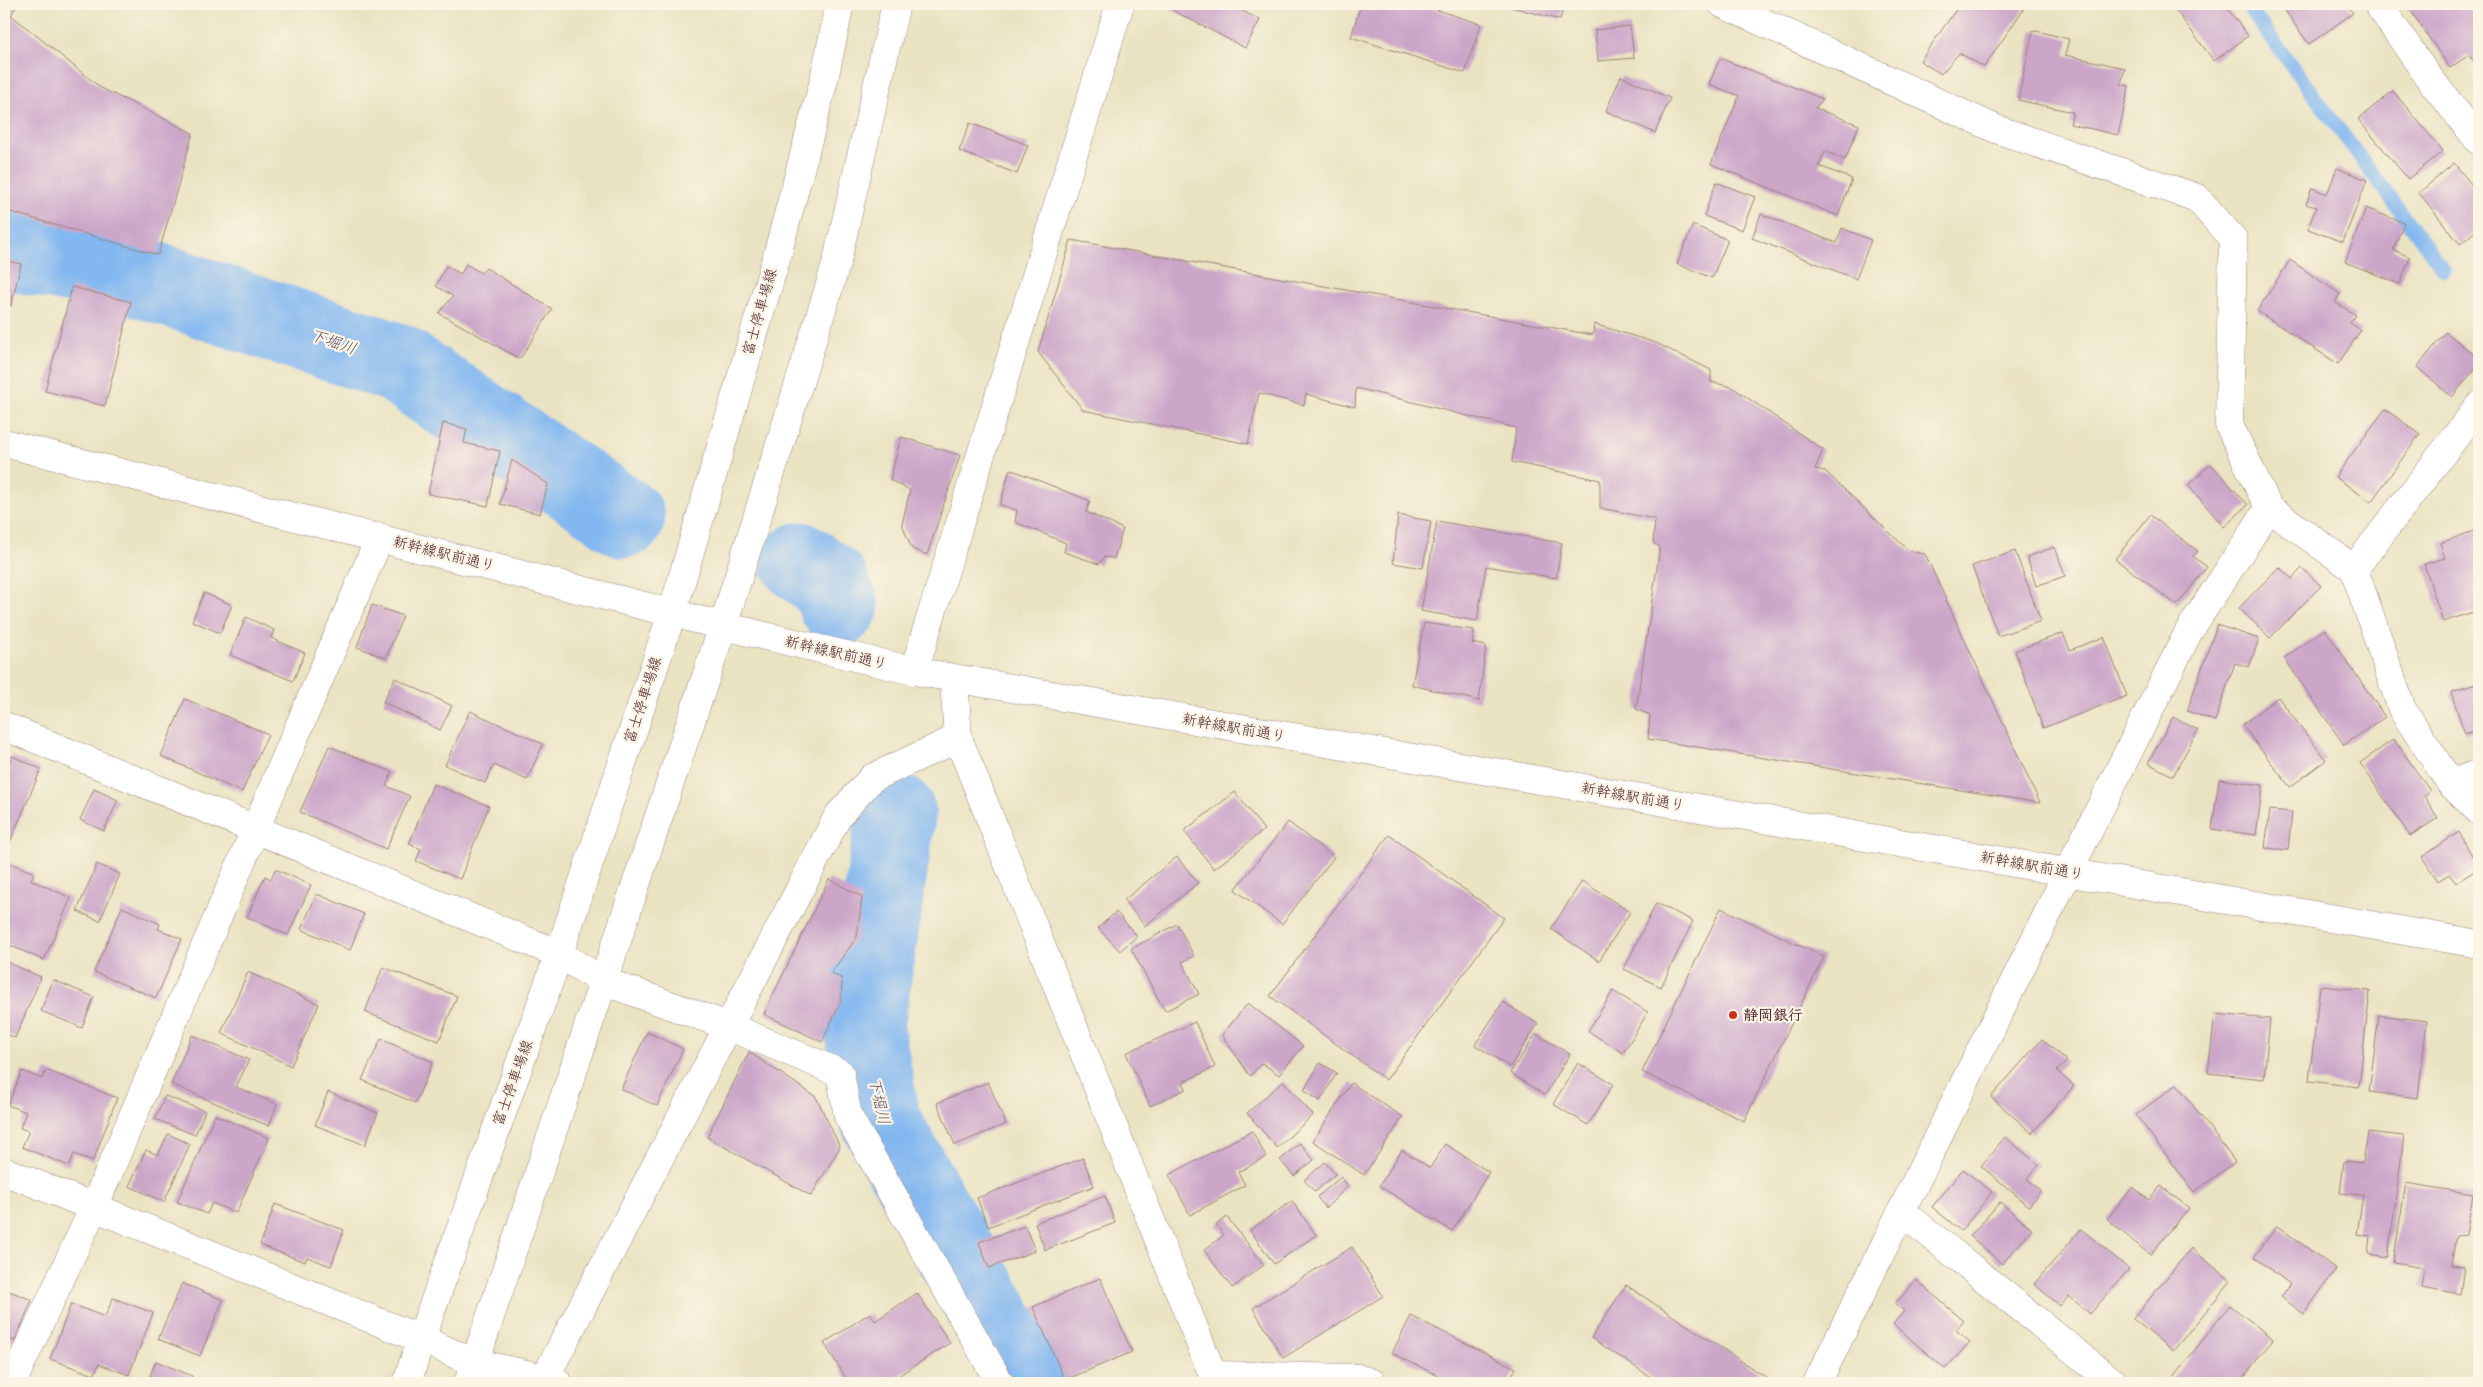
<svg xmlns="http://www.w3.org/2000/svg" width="2483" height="1387" viewBox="0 0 2483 1387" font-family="'Architects Daughter','Klee One',sans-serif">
<rect width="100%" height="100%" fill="#fcf5e5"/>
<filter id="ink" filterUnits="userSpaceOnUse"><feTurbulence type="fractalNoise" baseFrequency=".02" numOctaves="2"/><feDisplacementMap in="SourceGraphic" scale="10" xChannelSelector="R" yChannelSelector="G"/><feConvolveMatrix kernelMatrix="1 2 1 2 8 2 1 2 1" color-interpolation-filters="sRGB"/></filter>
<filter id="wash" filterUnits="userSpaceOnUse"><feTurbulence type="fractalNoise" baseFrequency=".0096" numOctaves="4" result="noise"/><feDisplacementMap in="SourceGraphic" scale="20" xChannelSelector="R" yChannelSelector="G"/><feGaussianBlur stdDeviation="1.12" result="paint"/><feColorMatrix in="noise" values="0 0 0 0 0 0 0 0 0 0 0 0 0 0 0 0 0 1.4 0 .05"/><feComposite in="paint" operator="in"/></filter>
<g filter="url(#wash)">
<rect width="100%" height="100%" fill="#eae3c2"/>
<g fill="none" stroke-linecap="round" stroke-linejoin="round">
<!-- stream -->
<path stroke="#82b7f0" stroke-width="14" d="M2246,4L2444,270"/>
<!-- river -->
<path stroke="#82b7f0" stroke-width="80" d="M4,249L149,280L397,363L625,518
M801,562L829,583L839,606
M896,813L864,1029L881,1122L1030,1383"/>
</g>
<g id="blocks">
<!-- building -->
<path fill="#cba6c9" d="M4,4H18L11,15L101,88L193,133L158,255L4,210Z
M1173,4H1241L1239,9L1260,20L1245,48L1170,9Z
M1361,4H1418L1481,24L1465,73L1351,37Z
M1500,4H1564L1560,20Z
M1960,4H2027L1984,67L1959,53L1941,74L1920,61Z
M2171,4H2224L2248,36L2214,61Z
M2280,4H2346L2353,13L2309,44Z
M2406,4H2479V58L2474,62L2469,55L2450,68Z
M1630,26L1634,58L1598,61L1595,30Z
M2033,30L2069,39L2065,55L2125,68L2121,84L2129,86L2118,135L2070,124L2073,112L2018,100Z
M1720,58L1823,99L1815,108L1859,125L1845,160L1825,151L1819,166L1852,179L1838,216L1711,164L1739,96L1709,84Z
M1621,76L1670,98L1655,133L1606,111Z
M2393,91L2443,151L2408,179L2358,119Z
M970,123L1028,145L1017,174L959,151Z
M2454,163L2479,194V228L2460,244L2419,193Z
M2337,168L2367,180L2343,242L2308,229L2316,207L2306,204L2312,188L2327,194Z
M1716,182L1755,197L1742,230L1704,216Z
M2366,208L2404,223L2393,250L2410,257L2400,284L2345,262Z
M1761,214L1837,243L1842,228L1871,240L1856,279L1752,238Z
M1693,225L1728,240L1712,278L1677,264Z
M1071,240L1593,335L1594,324L1656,343L1711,370V382L1732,387L1823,450L1815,469L1825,471L1909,551L1925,554L2040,803L1648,739L1650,715L1636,709L1660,547L1653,543L1655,519L1600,508V480L1512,462L1516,428L1356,388L1355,407L1306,394L1304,405L1259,393L1248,444L1083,410L1038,352Z
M4,260L21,264L11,306L4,305Z
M2290,260L2340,294L2335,302L2356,315L2350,323L2361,330L2338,364L2257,311Z
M466,264L481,273L486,268L552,309L520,359L439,313L453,296L436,286L446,266L461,274Z
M72,287L131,302L105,406L45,391Z
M2446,332L2479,359V364L2452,397L2417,367Z
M2385,409L2420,434L2371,502L2335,477Z
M443,423L467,429L464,443L500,451L488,506L428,494Z
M901,437L960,455L927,555L912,549L902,524L910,490L890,480Z
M512,460L548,484L540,514L500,504Z
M2211,464L2248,505L2224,527L2188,485Z
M1010,469L1090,501L1086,512L1123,529L1114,558L1104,557L1099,564L1064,552L1066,543L1015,522L1017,510L1000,505Z
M1398,515L1431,521L1423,568L1393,563Z
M2150,515L2198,551L2193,556L2207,567L2177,605L2115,559Z
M1437,521L1562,543L1556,578L1486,566L1477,621L1421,611Z
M2479,529V610L2443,622L2424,564L2445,558L2440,543Z
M2055,547L2065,576L2036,586L2027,557Z
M2015,551L2041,621L1998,636L1972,566Z
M2279,567L2292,579L2302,568L2321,586L2270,638L2239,608Z
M204,593L232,605L220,633L192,621Z
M372,605L403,616L386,658L357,647Z
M246,617L274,630L271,638L305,653L293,681L230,655Z
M1424,623L1474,630L1472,643L1486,646L1479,701L1412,685Z
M2217,625L2259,639L2249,667L2235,663L2215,721L2187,711Z
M2325,629L2385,717L2344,745L2284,658Z
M2063,633L2070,650L2104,637L2127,696L2043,728L2015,651Z
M395,678L452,706L440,730L383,702Z
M2479,683V729L2465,734L2451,692Z
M2278,697L2326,760L2290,787L2242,725Z
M185,699L268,734L242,792L161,756Z
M470,711L543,744L527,780L494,765L485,783L445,765Z
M2173,717L2198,730L2173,776L2148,763Z
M2394,739L2430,791L2424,796L2438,818L2410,836L2360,763Z
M329,746L392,772L386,786L410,796L386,849L300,812Z
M12,756L41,769L7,849L4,847V774Z
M2219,779L2263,785L2256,835L2212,829Z
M433,784L489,806L460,879L416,861L421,849L409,844Z
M94,789L118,800L104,831L80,820Z
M1235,792L1264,830L1214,869L1184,831Z
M2270,810L2292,812L2288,850L2265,848Z
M1288,822L1334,857L1282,924L1235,890Z
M2459,832L2479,868L2456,883L2449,874L2438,881L2422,857Z
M1389,835L1504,918L1386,1080L1270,996Z
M1177,857L1198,883L1145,926L1124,900Z
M8,862L34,873L31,880L71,898L44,960L4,943V872Z
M97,864L120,874L100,921L77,911Z
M275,869L311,885L288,935L247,917L265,876L271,879Z
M829,879L862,897L857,937L831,973L842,979L841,1001L822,1042L764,1014Z
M1582,881L1630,912L1599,961L1551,929Z
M317,894L364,914L350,950L301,929Z
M1656,903L1693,921L1661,987L1624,969Z
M122,907L160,924L158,929L182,939L156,998L94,972Z
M1721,908L1824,957L1744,1121L1642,1072Z
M1116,912L1137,936L1120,951L1098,928Z
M1177,924L1194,956L1182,962L1199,994L1165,1011L1131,949Z
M4,961L41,977L15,1038L4,1033Z
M383,967L457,996L439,1041L365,1012Z
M248,972L319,1004L291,1066L221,1033Z
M53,980L94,997L82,1028L41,1011Z
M2320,986L2370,991L2359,1087L2309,1081Z
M1613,991L1648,1012L1623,1053L1588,1031Z
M1503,1002L1538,1024L1510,1067L1475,1045Z
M1248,1003L1303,1046L1279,1075L1262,1063L1250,1076L1222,1035Z
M2215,1014L2270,1019L2264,1079L2208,1073Z
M2379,1015L2427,1021L2418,1098L2369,1092Z
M1195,1022L1215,1067L1183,1082L1186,1089L1150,1106L1126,1053Z
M647,1032L683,1049L657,1106L621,1089Z
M1536,1034L1570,1054L1545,1095L1510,1073Z
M192,1035L249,1060L236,1087L277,1104L269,1126L171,1084Z
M381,1039L433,1062L415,1103L362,1080Z
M2042,1039L2067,1061L2057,1071L2074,1086L2032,1133L1991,1097Z
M749,1052L816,1097L840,1147L811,1196L707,1137Z
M1320,1063L1337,1073L1320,1101L1304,1090Z
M1578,1063L1613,1084L1588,1125L1553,1104Z
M46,1070L117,1098L93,1161L74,1154L69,1166L22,1147L29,1131L20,1128L26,1112L8,1105L22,1071L42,1079Z
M1283,1081L1313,1115L1277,1148L1247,1113Z
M988,1082L1006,1124L955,1145L937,1103Z
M1351,1083L1403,1117L1364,1175L1313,1141Z
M2177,1084L2235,1162L2194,1192L2136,1115Z
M328,1092L378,1113L365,1145L315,1125Z
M165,1096L205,1111L195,1135L155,1119Z
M215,1115L269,1138L236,1213L212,1203L207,1214L177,1202Z
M1252,1131L1266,1157L1238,1172L1245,1185L1190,1215L1169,1175Z
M2368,1132L2404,1136L2388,1257L2368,1254L2370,1236L2357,1234L2363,1195L2340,1193L2344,1161L2363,1163Z
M168,1134L190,1144L164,1202L129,1186L146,1150L158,1155Z
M2005,1137L2039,1165L2027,1179L2041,1190L2029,1206L1981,1166Z
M1300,1143L1314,1160L1294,1176L1280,1160Z
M1445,1144L1489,1172L1452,1231L1379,1186L1402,1150L1430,1168Z
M1083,1158L1094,1186L988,1227L977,1198Z
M1325,1162L1335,1174L1315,1192L1304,1180Z
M1963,1169L1992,1192L1961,1231L1932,1207Z
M1341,1177L1348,1186L1326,1208L1317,1197Z
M2406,1183L2473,1194L2466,1235L2456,1236L2451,1265L2464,1267L2460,1294L2421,1287L2424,1268L2393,1263Z
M2161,1186L2189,1208L2150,1255L2107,1219L2133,1187L2149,1200Z
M1105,1196L1115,1223L1045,1250L1035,1223Z
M1292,1201L1316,1235L1274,1264L1250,1230Z
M2000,1202L2032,1229L2002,1264L1970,1236Z
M275,1204L344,1230L331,1266L307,1257L305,1262L260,1245Z
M1227,1217L1264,1265L1232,1288L1204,1250L1224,1235L1216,1225Z
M1025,1226L1035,1251L989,1268L979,1242Z
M2277,1226L2336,1269L2304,1314L2281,1297L2290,1284L2254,1257Z
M2081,1229L2129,1269L2090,1314L2069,1296L2060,1306L2034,1284Z
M1352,1247L1383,1296L1283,1358L1253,1308Z
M2191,1248L2231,1281L2173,1351L2133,1319Z
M1100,1278L1132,1352L1065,1380L1033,1307Z
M1916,1280L1964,1321L1956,1330L1970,1342L1945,1369L1893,1324L1904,1311L1895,1304Z
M182,1283L223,1300L200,1356L158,1339Z
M1626,1285L1770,1380L1768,1383H1660L1591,1338Z
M4,1289L32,1300L15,1341L4,1337Z
M917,1293L950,1343L887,1383H849L824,1343L870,1313L875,1321Z
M113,1298L153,1313L129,1375L99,1364L94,1375L50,1359L71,1304L105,1317Z
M2230,1305L2273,1339L2239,1383H2180L2173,1378Z
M1411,1316L1516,1368L1508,1383H1453L1392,1353Z
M156,1361L192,1376L189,1383L148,1381Z"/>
</g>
</g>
<g filter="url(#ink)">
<use href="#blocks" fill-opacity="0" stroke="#9a8176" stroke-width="1"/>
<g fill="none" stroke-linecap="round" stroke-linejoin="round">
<defs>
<path id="minor" d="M1723,4L1996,129L2197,198L2233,239L2229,425L2269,508L2354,569L2402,709L2451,784L2479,811
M2378,4L2430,79L2479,141
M2354,569L2479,406
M914,671L1120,4
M4,726L559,954L603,981L728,1026L840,1073L848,1116L1000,1383
M2451,784L2479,773
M4,1171L421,1339L475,1363L545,1378L558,1383
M1901,1211L2114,1383
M1213,1375L1358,1378L1372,1383
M545,1378L838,816L872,778L958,738
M12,1383L94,1207L380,537
M1817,1383L2068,872L2189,631L2269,508"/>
<path id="tertiary" d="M4,443L723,626L914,671L2479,944
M954,679L958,738L1216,1383"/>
<path id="secondary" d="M407,1383L421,1339L559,954L672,613L778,252L823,84L840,4
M468,1383L723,626L836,265L896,4"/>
</defs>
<!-- minor casing -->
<use href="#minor" stroke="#9a8176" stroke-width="29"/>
<!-- tertiary casing -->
<use href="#tertiary" stroke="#9a8176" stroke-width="29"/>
<!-- secondary casing -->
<use href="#secondary" stroke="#9a8176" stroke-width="29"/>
<!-- minor -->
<use href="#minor" stroke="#fff" stroke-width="28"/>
<!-- tertiary -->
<use href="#tertiary" stroke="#fff" stroke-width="28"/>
<!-- secondary -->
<use href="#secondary" stroke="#fff" stroke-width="28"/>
</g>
</g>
<!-- markers -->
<circle fill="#c8321e" stroke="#fcf5e5" stroke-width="2" cx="1733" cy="1015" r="5"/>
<g text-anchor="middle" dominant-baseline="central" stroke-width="4.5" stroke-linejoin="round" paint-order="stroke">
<!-- street labels -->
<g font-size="15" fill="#4a1f2b" stroke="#fcf5e5">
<text transform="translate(760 312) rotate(-74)">富士停車場線</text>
<text transform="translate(444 554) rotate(14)">新幹線駅前通り</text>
<text transform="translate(836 653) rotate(13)">新幹線駅前通り</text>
<text transform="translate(643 700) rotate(-72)">富士停車場線</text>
<text transform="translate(1234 728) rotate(10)">新幹線駅前通り</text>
<text transform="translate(1633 797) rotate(10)">新幹線駅前通り</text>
<text transform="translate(2032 866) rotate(10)">新幹線駅前通り</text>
<text transform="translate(513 1083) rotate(-70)">富士停車場線</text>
</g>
<!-- poi labels -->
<g font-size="15" font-weight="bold" fill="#4a1f2b" stroke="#fcf5e5" text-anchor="start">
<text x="1743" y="1015">静岡銀行</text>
</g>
<!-- water labels -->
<g font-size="16" font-style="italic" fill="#5b4d66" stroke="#fcf5e5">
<text transform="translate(333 342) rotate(19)">下堀川</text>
<text transform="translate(879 1101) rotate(77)">下堀川</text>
</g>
</g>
<!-- margin -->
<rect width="2483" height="1387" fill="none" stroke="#fcf5e5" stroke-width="20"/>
</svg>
